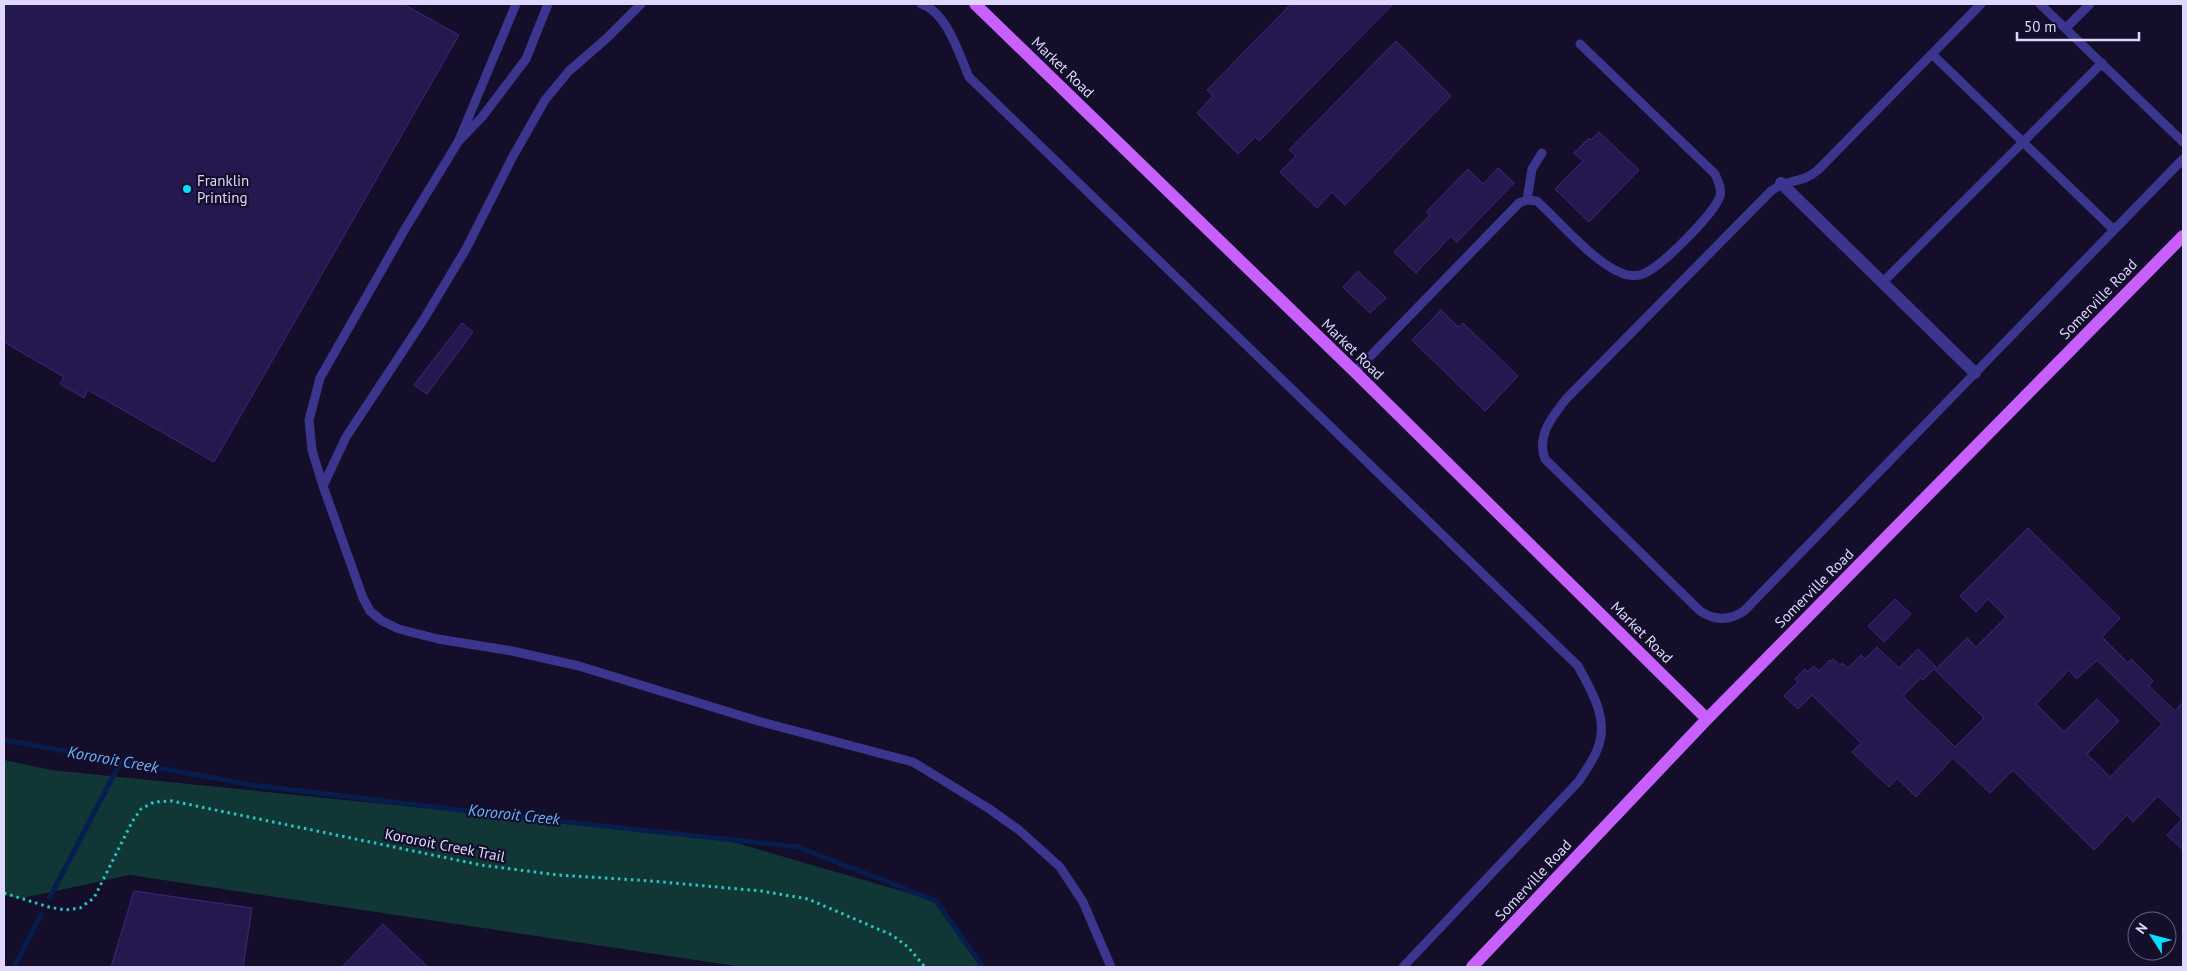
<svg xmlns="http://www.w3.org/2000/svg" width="2187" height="971" viewBox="0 0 2187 971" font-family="'PT Sans',sans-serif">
<rect width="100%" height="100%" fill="#140e2b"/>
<!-- green -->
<path fill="#113636" d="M4,760L51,770L719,838L936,901L983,967H742L130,875L18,899L4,895Z"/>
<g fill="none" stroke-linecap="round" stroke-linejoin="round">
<!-- stream -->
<path stroke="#061d4d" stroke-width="5" d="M4,740L259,786L503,815L798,847L936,901L983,967
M50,897L121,761
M14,967L41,915"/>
</g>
<!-- building -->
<path fill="#25184e" stroke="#3b287c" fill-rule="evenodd" d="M4,4H403L459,35L214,462L88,390L84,398L60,384L64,377L4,342Z
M1291,4H1393L1259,141L1255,137L1238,154L1197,113L1213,96L1207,90Z
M1396,41L1451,96L1345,205L1332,192L1317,208L1280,172L1296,156L1289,150Z
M1599,132L1639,170L1589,222L1555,189L1583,161L1574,153L1589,138L1591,140Z
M1498,168L1514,183L1457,242L1451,236L1416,273L1394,252L1430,215L1426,212L1468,169L1483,184Z
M1358,271L1386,298L1370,313L1343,287Z
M1441,310L1458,327L1463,323L1518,376L1485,411L1412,340Z
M462,323L473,332L427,394L414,385Z
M2028,528L2120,618L2102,637L2128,663L2131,659L2153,681L2149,686L2175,711L2183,702V850L2167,835L2182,819L2158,796L2133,822L2127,815L2094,850L2013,770L1990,793L1953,758L1916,797L1897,778L1889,787L1852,752L1861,743L1812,695L1798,709L1784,696L1798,682L1795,679L1805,669L1807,672L1814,666L1819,671L1830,660L1831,661L1833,659L1840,665L1842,663L1848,668L1861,655L1865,659L1877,647L1899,668L1918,649L1936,667L1923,680L1921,678L1903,696L1955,747L1984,718L1935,670L1967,638L1976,647L2006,617L1988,599L1976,612L1960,596ZM2097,660L2162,724L2110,777L2087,754L2119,721L2097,699L2064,732L2036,704L2069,670L2077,679Z
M1895,599L1911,614L1884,642L1868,626Z
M134,891L252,908L243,967H111Z
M383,924L428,967H342Z"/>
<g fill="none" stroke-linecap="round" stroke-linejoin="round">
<!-- path -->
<path stroke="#25c7c2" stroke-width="3" stroke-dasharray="2.5 4" stroke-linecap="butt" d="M4,893L49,907L65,910L80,908L94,898L132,822L141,809L154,802L172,801L481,865L558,875L651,881L761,891L808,899L892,935L908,947L925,967"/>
<!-- service -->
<path stroke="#3b358e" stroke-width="9" d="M548,4L526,59L482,117L458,142L405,229L320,378L309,420L312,450L323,486L363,598L370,611L382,621L399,629L438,639L512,651L579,666L758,721L913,762L988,808L1019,830L1060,867L1083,902L1111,967
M921,4C947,12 959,54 969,77L1578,666C1592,692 1610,720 1597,750C1593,761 1585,771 1579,781L1403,967
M1981,4L1818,170C1800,185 1788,178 1771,191L1566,399C1552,417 1536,436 1545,459L1700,611C1715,621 1729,621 1744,611L2183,159
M2040,4L2183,142
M2066,28L2090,4
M1932,54L2114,230
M459,140L516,4
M1527,200L1532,169L1542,153
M1882,283L2102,63
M1355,372L1519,203L1527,200L1537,201C1560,222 1596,265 1624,274C1629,276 1639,276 1643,274C1661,267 1714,214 1720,196C1722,189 1718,181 1715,174L1580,44
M323,486L346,437L424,319L466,249L512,158L545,100L569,71L607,38L641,4"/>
<!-- minor -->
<path stroke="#3b358e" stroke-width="12" d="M1781,183L1975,373"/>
<!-- primary -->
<path stroke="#c85fff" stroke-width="12" d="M975,4L1355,372L1707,719
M1472,967L1707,719L2183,236"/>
</g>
<!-- markers -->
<circle fill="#04deff" stroke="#140e2b" stroke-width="2" cx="187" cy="189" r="5"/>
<g text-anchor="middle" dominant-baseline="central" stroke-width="4.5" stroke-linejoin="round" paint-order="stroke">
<!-- street labels -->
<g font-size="15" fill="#ded8ff" stroke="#140e2b">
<text transform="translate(1063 67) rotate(44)">Market Road</text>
<text transform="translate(2098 299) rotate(-46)">Somerville Road</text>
<text transform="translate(1353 349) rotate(44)">Market Road</text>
<text transform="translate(1814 588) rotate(-45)">Somerville Road</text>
<text transform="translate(1642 632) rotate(45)">Market Road</text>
<text transform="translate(445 845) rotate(11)">Kororoit Creek Trail</text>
<text transform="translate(1533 880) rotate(-47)">Somerville Road</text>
</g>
<!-- poi labels -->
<g font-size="15" fill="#ded8ff" stroke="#140e2b" text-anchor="start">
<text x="197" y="180">Franklin<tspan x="197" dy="17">Printing</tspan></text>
</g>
<!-- water labels -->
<g font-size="16" font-style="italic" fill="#66b4ff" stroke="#140e2b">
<text transform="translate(113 759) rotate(10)">Kororoit Creek</text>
<text transform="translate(514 814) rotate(6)">Kororoit Creek</text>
</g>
</g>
<!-- border -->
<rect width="2187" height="971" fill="none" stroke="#ded8ff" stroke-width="10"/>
<!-- north arrow -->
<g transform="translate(2152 936) rotate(306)"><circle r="24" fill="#140e2b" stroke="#655f80"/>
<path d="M0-4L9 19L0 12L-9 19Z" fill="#04deff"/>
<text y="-8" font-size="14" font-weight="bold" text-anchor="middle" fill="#ded8ff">N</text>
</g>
<!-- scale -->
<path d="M2017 32v8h122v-8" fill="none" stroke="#ded8ff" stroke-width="2.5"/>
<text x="2024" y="32" font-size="15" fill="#ded8ff" stroke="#140e2b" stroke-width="4" paint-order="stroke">50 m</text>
</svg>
